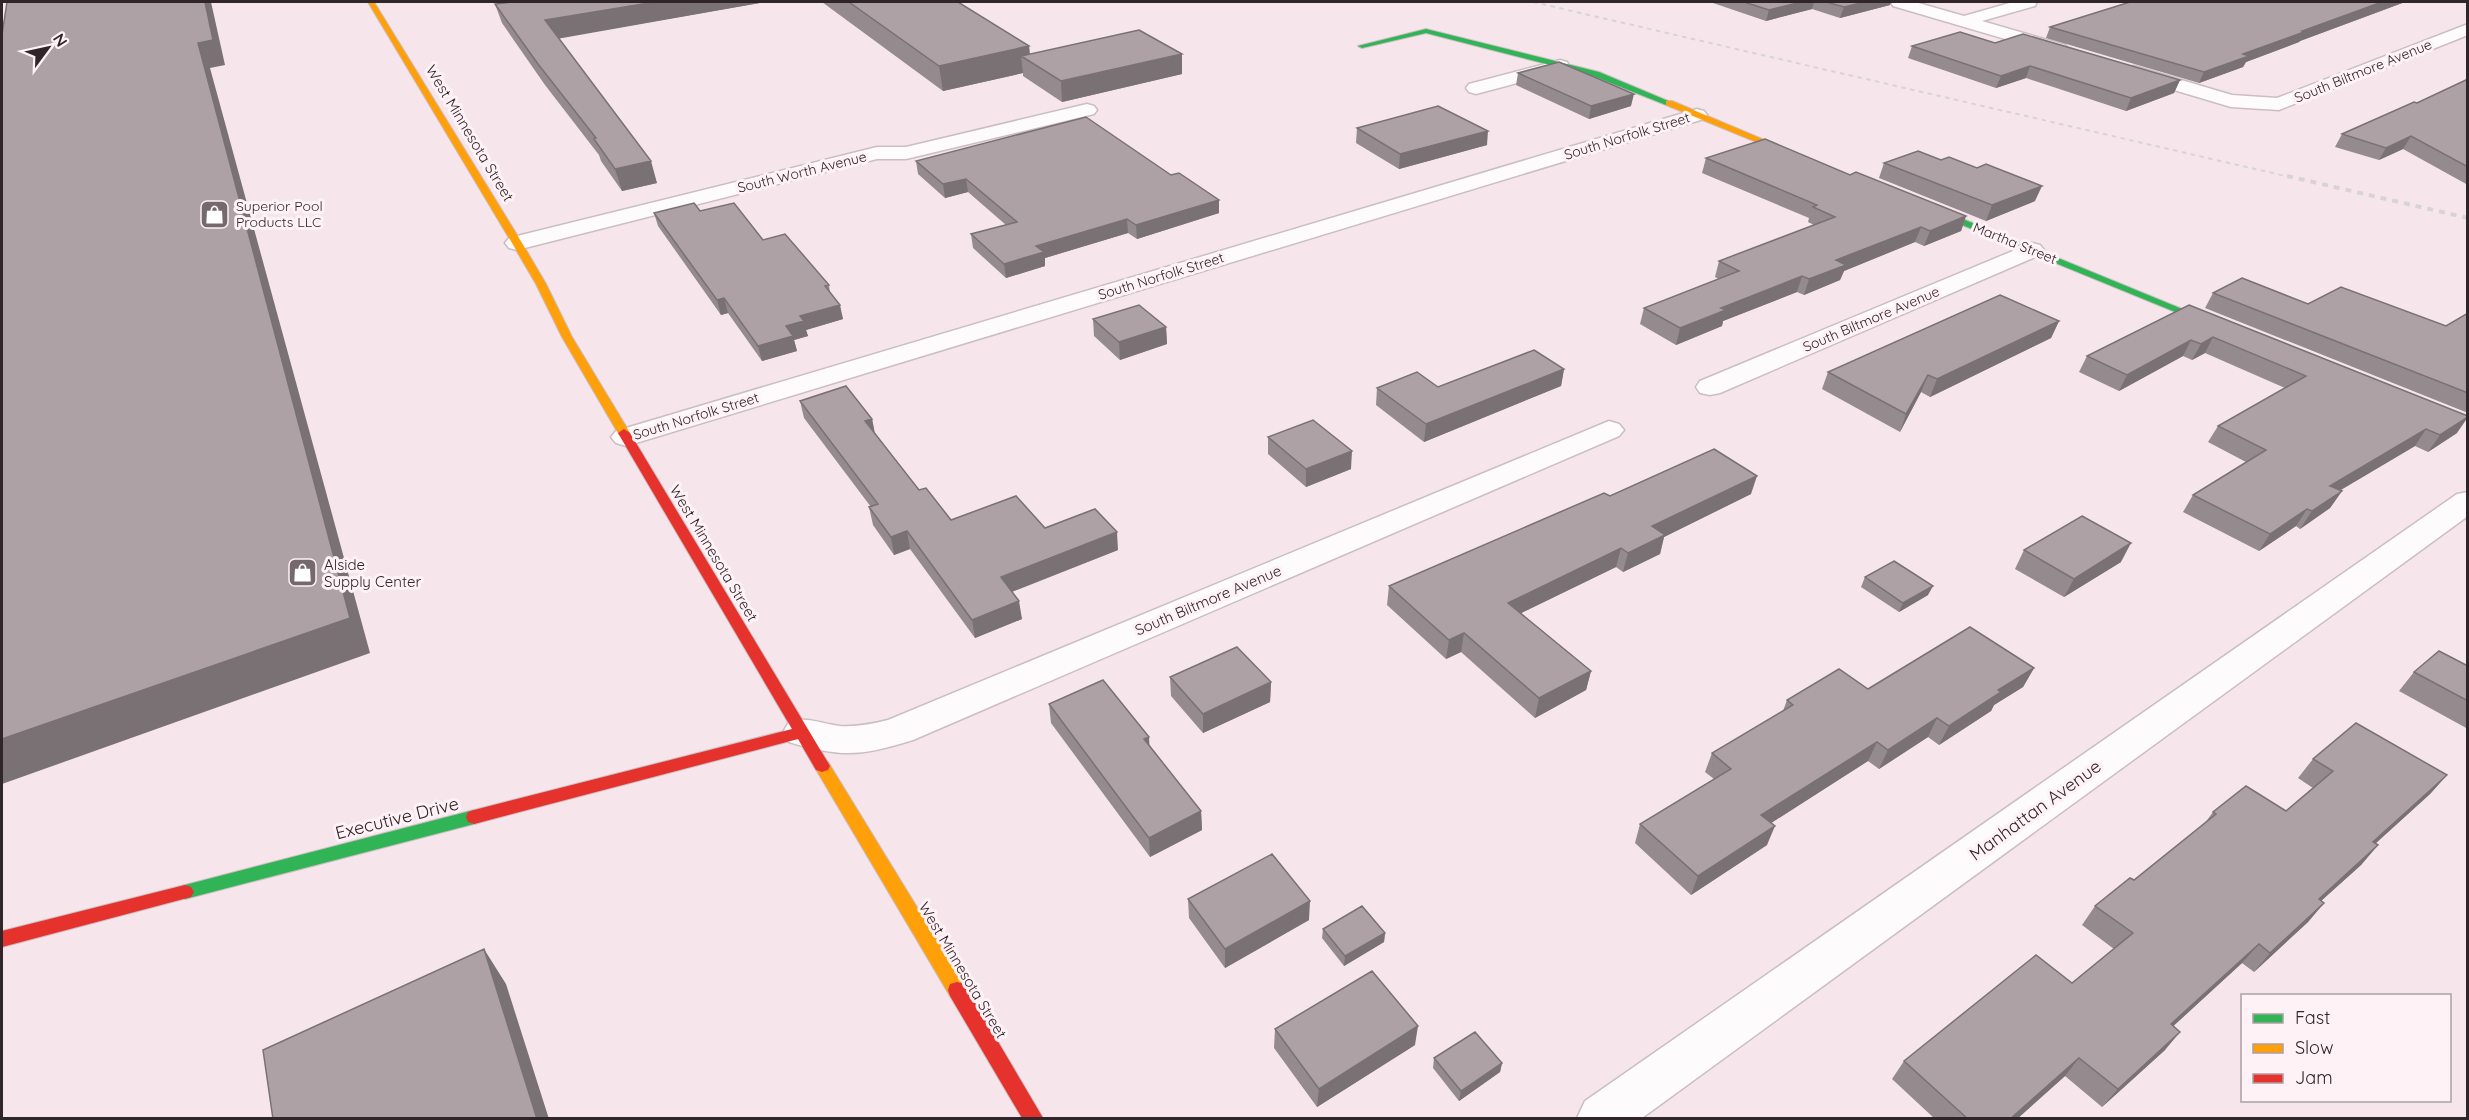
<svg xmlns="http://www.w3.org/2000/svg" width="2469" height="1120" viewBox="0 0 2469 1120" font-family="Quicksand,sans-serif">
<rect width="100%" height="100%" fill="#f6e6eb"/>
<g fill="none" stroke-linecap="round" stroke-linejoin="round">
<defs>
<path id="street" d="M1891,2H1915L1964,16L2013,2H2037L2035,6L1982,21L2065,45L2068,49L2065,53H2053L1893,6Z
M2468,24V35L2279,110L2231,107L2127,76L2125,72L2127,68L2134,66L2232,95L2277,98Z
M1560,60L1567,62L1569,66L1567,70L1476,94L1469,92L1466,88L1469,84Z
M1087,104L1094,106L1097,110L1094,114L906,159H877L517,250L509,248L505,243L509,238L877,147H906Z
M1697,109L1704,111L1707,115L1704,119L636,443L626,446L616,443L611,437L616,431Z
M2032,243L2040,245L2044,250L2040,255L1720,393L1710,395L1700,393L1696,387L1700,381Z
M1609,421L1619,424L1624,430L1619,436L913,740C862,756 841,758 789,742L783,732L789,722C809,716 820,724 840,726C856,727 872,724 888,720Z
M2468,492V516L1642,1118H1577L1585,1101L2457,494Z"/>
<path id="fast" d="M1426,29L1599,72L1673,103L1666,105L1593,76L1426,33L1362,48L1358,46Z
M1918,203H1924L2226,327L2225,329H2217L1918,207Z
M474,810L480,812L482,817L480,822L474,824L185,899L179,897L176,892L179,887L185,885Z"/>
<path id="slow" d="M368,2H374L522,243L546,284L572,337L630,433L628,436H620L618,433L562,337L536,284L512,243Z
M1666,101H1672L1805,157L1798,159L1666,105Z
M822,760L828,762L964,984L966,990L964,996L957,998L950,996L814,766L816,762Z"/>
<path id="jam" d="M624,429L630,433L830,766L828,770L822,772L816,770L798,739L474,824L468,822L466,817L468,812L474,810L792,729L618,433Z
M185,885L191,887L194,892L191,897L2,947V931Z
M957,982L964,984L1043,1118H1022L950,996L948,990L950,984Z"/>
</defs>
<!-- street casing -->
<use href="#street" stroke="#cbbec2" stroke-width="3"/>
<!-- fast casing -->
<use href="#fast" stroke="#cbbec2" stroke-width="2"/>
<!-- slow casing -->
<use href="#slow" stroke="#cbbec2" stroke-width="2"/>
<!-- jam casing -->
<use href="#jam" stroke="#cbbec2" stroke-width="2"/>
<!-- street -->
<use href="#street" fill="#fefbfc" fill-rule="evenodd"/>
<!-- fast -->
<use href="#fast" fill="#30b455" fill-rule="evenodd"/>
<!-- slow -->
<use href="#slow" fill="#ff9f0a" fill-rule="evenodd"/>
<!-- jam -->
<use href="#jam" fill="#e5322d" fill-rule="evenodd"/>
<!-- rail-far1 -->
<path stroke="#d8d3d5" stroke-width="2" stroke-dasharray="4.5 4.5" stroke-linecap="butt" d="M1533,2L2294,178"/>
<!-- rail -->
<path stroke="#d8d3d5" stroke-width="4" stroke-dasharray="6 6" stroke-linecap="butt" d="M2287,176L2468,218"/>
</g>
<!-- wall -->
<path fill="#958a8e" d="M766,2L558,38L657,183L622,191L601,161L599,155L545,85L502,23L495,4Z
M822,2H958L1029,46L1030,54L1182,74L1062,102L1023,76V73L943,91Z
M1710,2H1891L1890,5L1840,18L1812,9L1766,21Z
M2130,2H2405L2300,41L2299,42L2246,62L2243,67L2199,83L2046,38L2050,27Z
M1995,43L2180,80L2174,93L2126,111L2026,78L1996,88L1908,58L1912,46Z
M1518,73L1631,106L1589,119L1516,85Z
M2468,79V185L2403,149L2379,160L2335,147L2342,134L2417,103Z
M1357,128L1487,145L1399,169L1356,143Z
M1706,158L1850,175L1966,216L1961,231L1924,246L1915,242L1844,271L1840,280L1804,295L1797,292L1723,321L1722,326L1676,345L1640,324L1644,308L1719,279L1715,277L1719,261L1814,225L1808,222L1809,218L1702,173Z
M916,161L1219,213L1137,239L1128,233L1045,258V266L1006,278L973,248L971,234L1006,225L968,192L945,198L918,174Z
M1884,163L2035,201L1986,221L1879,178Z
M700,211L763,240L829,285L830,293L843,319L806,330L808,336L794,340L797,351L762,361L728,313L721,315L658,226L654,213Z
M2213,293L2308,304L2446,326L2468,313V413L2205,308Z
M2189,305L2457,433L2428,452L2415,446L2340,490L2342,491L2330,508L2300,529L2296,526L2259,551L2183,512L2193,495L2246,462L2208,442L2218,426L2285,388L2205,353L2192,360L2183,356L2119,391L2079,372L2087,356Z
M1093,319L1166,327L1167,344L1120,360L1094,336Z
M2059,321L2051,338L1930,397L1921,392L1900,432L1822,389L1828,372Z
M1564,369L1561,386L1424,442L1376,405L1377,388L1438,387Z
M800,401L872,419L875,433L919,490L951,520L1045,528L1118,550L1012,592L1022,619L975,638L910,549L894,555L873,525L869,507H871L804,418Z
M1268,437L1351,469L1306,487L1268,454Z
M1751,494L1664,537L1660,554L1623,572L1616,567L1521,613L1591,671L1586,690L1535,718L1461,652L1446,659L1387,605L1389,586L1610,496Z
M2024,550L2121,562L2064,597L2015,569Z
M1865,577L1928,595L1899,612L1861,587Z
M2468,666V729L2399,691L2414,672Z
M2034,668L2023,687L1994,705L1991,711L1939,745L1928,737L1879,769L1868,761L1771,823L1767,845L1691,895L1635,843L1640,824L1714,779L1705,772L1712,753L1783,711L1787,700Z
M1170,677L1271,682L1270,702L1203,733L1171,696Z
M1049,704L1150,746L1201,811L1202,830L1150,857L1051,723Z
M2313,759L2447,775L2430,794L2375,844L2378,845L2361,865L2321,901L2324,903L2308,922L2254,972L2242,963L2173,1026L2165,1050L2102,1107L2065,1076L2017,1119H1935L1892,1079L1904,1061L2072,983L2114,949L2082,925L2095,906L2134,880L2205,823L2213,812L2286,811L2313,788L2298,778Z
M1188,899L1309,920L1225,968L1189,918Z
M1323,929L1385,933L1384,942L1344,966L1322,938Z
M1275,1029L1415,1045L1317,1107L1274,1048Z
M1434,1058L1502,1063L1500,1072L1459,1101L1433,1068Z"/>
<!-- shaded-wall -->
<path fill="#797174" d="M205,2H211L225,65L210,68L370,653L2,784V739L198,43Z
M655,2H766L551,40L545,20Z
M1801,2H1814L1812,9L1766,21L1769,10Z
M1865,2H1891L1890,5L1840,18L1844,7Z
M2382,2H2405L2300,41L2299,42L2246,62L2243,67L2199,83L2204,72L2243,54L2302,31Z
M1029,46L1030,62L1021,56L1023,73L943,91L939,66Z
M1182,54V74L1062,102L1061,81Z
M2030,66L2026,78L1996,88L2001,76Z
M2180,80L2174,93L2126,111L2131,98Z
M1634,94L1631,106L1589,119L1591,106Z
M1488,131L1487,145L1399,169L1400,154Z
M2411,136L2403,149L2379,160L2386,148Z
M651,161L657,183L622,191L615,169Z
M966,179L968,192L945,198L943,184Z
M2042,186L2035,201L1986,221L1992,205Z
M1219,200V213L1137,239L1136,225Z
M1966,216L1961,231L1924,246L1930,231Z
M1127,219L1128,233L1045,258V266L1006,278L1004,264L1036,246Z
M1921,227L1915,242L1844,271L1840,280L1804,295L1809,279L1836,260Z
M1802,276L1797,292L1723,321L1722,326L1676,345L1680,328L1721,308Z
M724,298L728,313L721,315L717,300Z
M840,305L843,319L806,330L808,336L794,340L797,351L762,361L758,346L800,316Z
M2059,321L2051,338L1930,397L1937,379Z
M1166,327L1167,344L1120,360L1119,342Z
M2213,337L2205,353L2192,360L2201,344Z
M2191,340L2183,356L2119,391L2127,375Z
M1564,369L1561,386L1424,442L1426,424Z
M1928,375L1921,392L1900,432L1906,414Z
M2468,417L2457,433L2428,452L2440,435Z
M872,419L875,436L865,421Z
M2426,429L2415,446L2319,503L2330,486Z
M1352,451L1351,469L1306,487V469Z
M1757,476L1751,494L1664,537L1660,554L1623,572L1628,553L1652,526Z
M2342,491L2330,508L2300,529L2312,511Z
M2307,509L2296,526L2259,551L2270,534Z
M907,531L910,549L894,555L891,537Z
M1117,532L1118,550L1003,595L1001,577Z
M2131,543L2121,562L2064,597L2074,579Z
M1621,548L1616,567L1505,621L1508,603Z
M1933,586L1928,595L1899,612L1903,603Z
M1019,601L1022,619L975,638L972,620Z
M1464,633L1461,652L1446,659L1449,640Z
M2034,668L2023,687L1994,705L1991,711L1939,745L1949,726L1998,690Z
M1591,671L1586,690L1535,718L1539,698Z
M1271,682L1270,702L1203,733V714Z
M1937,718L1928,737L1879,769L1888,750Z
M1149,737L1150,756L1144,739Z
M1877,742L1868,761L1754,834L1761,815Z
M2447,775L2430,794L2356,861L2373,842Z
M1201,811L1202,830L1150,857L1149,838Z
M1775,826L1767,845L1691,895L1698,876Z
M2378,845L2361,865L2302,918L2319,899Z
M1310,901L1309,920L1225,968V949Z
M2324,903L2308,922L2254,972L2270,953Z
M1385,933L1384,942L1344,966L1345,956Z
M2259,944L2242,963L2155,1043L2171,1024Z
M484,949L506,984L549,1119H537Z
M1418,1026L1415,1045L1317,1107L1319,1089Z
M2180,1032L2165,1050L2102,1107L2118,1089Z
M2079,1058L2065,1076L2017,1119H2010Z
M1502,1063L1500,1072L1459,1101L1461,1091Z"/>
<!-- building -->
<path fill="#ada1a5" stroke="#797174" stroke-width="1.5" d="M7,2H205L213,40L198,43L350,618L2,739V35Z
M512,2H655L545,20L651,161L615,169L594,139L596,138L538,64L495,4Z
M849,2H958L1029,46L939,66Z
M1744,2H1801L1769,10Z
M1826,2H1865L1844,7Z
M2130,2H2382L2302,31L2304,32L2243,54L2249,56L2204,72L2050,27Z
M1139,30L1182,54L1061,81L1021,56Z
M1960,32L1995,43L2023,34L2180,80L2131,98L2030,66L2001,76L1912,46Z
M1559,62L1634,94L1591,106L1518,73Z
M2468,79V167L2411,136L2386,148L2342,134L2414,102L2417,103Z
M1438,106L1488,131L1400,154L1357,128Z
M1086,117L1171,175L1179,173L1219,200L1136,225L1127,219L1036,246L1044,252L1004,264L971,234L1017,222L966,179L943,184L916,161Z
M1765,139L1850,175L1856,172L1966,216L1930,231L1921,227L1836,260L1846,265L1809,279L1802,276L1721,308L1726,310L1680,328L1644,308L1739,271L1719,261L1835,217L1813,207L1817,205L1706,158Z
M1918,151L1941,160L1949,157L1977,168L1986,164L2042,186L1992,205L1884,163Z
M694,203L700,211L734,203L763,240L785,234L829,285L825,286L840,305L800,316L804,321L786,326L793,336L758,346L724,298L717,300L654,213Z
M2242,278L2308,304L2341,287L2446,326L2468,313V393L2213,293Z
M2000,295L2059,321L1937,379L1928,375L1906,414L1828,372Z
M1139,305L1166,327L1119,342L1093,319Z
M2189,305L2468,416V417L2440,435L2426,429L2330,486L2342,491L2312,511L2307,509L2270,534L2193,495L2266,450L2218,426L2306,376L2213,337L2201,344L2191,340L2127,375L2087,356Z
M1534,350L1564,369L1426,424L1377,388L1417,372L1438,387Z
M846,386L872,419L865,421L919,490L926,488L951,520L1016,496L1045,528L1095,509L1117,532L1001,577L1019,601L972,620L907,531L891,537L869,507L878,504L800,401Z
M1313,420L1352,451L1306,469L1268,437Z
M1714,449L1757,476L1652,526L1665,535L1628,553L1621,548L1508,603L1591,671L1539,698L1464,633L1449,640L1389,586L1604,493L1610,496Z
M2082,516L2131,543L2074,579L2024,550Z
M1894,561L1933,586L1903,603L1865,577Z
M1970,627L2034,668L1998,690L2001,692L1949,726L1937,718L1888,750L1877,742L1761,815L1775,826L1698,876L1640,824L1731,769L1712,753L1793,705L1787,700L1839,669L1868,689Z
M1237,647L1271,682L1203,714L1170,677Z
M2439,651L2468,666V701L2414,672Z
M1103,680L1149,737L1144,739L1201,811L1149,838L1049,704Z
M2356,723L2447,775L2373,842L2378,845L2319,899L2324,903L2270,953L2259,944L2171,1024L2180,1032L2118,1089L2079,1058L2010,1119H1968L1904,1061L2036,955L2072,983L2133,933L2095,906L2130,878L2134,880L2216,814L2213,812L2246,786L2286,811L2333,771L2313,759Z
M1272,854L1310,901L1225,949L1188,899Z
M1362,906L1385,933L1345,956L1323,929Z
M484,949L537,1119H273L263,1050Z
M1372,971L1418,1026L1319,1089L1275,1029Z
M1475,1032L1502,1063L1461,1091L1434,1058Z"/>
<!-- icons -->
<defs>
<symbol id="shop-square" viewBox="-11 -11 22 22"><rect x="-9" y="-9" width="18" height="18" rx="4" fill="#75696d" stroke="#fef2f6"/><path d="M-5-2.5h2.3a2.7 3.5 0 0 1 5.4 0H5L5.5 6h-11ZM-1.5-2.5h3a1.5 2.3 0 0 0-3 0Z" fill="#fff"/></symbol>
</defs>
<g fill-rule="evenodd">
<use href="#shop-square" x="198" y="198" width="33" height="33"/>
<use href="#shop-square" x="286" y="556" width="33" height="33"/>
</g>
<g text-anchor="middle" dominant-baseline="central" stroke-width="6" stroke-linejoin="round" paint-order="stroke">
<!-- far-street labels -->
<g font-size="14" fill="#302529" stroke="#fef2f6">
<text transform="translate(2363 71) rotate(-22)">South Biltmore Avenue</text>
<text transform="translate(1627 136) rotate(-17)">South Norfolk Street</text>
<text transform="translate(802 172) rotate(-14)">South Worth Avenue</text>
<text transform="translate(2015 243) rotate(22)">Martha Street</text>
<text transform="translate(1161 276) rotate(-17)">South Norfolk Street</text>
<text transform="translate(1871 319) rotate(-23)">South Biltmore Avenue</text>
<text transform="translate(696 416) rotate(-17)">South Norfolk Street</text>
</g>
<!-- far-poi labels -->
<g font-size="14" fill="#302529" stroke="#fef2f6" text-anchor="start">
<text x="236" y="206">Superior Pool<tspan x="236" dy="16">Products LLC</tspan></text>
</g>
<!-- street labels -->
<g font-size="15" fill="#302529" stroke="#fef2f6">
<text transform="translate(470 133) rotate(59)">West Minnesota Street</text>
<text transform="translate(714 553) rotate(59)">West Minnesota Street</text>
<text transform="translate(1208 600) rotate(-23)">South Biltmore Avenue</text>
<text transform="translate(963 970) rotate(59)">West Minnesota Street</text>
</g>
<!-- poi labels -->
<g font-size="15" fill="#302529" stroke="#fef2f6" text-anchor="start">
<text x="324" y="564">Alside<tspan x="324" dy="17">Supply Center</tspan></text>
</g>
<!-- near-street labels -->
<g font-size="18" fill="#302529" stroke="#fef2f6">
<text transform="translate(2035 810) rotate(-36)">Manhattan Avenue</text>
<text transform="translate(397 818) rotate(-14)">Executive Drive</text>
</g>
</g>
<!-- border -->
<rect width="2469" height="1120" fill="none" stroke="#302529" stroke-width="6"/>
<!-- legend -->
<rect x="2241" y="994" width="210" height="108" fill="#fef2f6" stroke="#aca0a4" stroke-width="1.5"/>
<rect x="2253" y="1014" width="30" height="9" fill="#30b455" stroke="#aca0a4" stroke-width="1.5"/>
<text x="2295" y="1024" font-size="18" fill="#302529">Fast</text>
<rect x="2253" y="1044" width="30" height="9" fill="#ff9f0a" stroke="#aca0a4" stroke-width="1.5"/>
<text x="2295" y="1054" font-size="18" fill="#302529">Slow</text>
<rect x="2253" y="1074" width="30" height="9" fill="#e5322d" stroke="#aca0a4" stroke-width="1.5"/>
<text x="2295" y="1084" font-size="18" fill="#302529">Jam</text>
<!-- north arrow -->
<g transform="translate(48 48) rotate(57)" stroke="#fef2f6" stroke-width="4.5" paint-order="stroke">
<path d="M0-4.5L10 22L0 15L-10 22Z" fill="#302529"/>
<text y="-9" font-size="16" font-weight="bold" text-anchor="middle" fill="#302529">N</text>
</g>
</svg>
